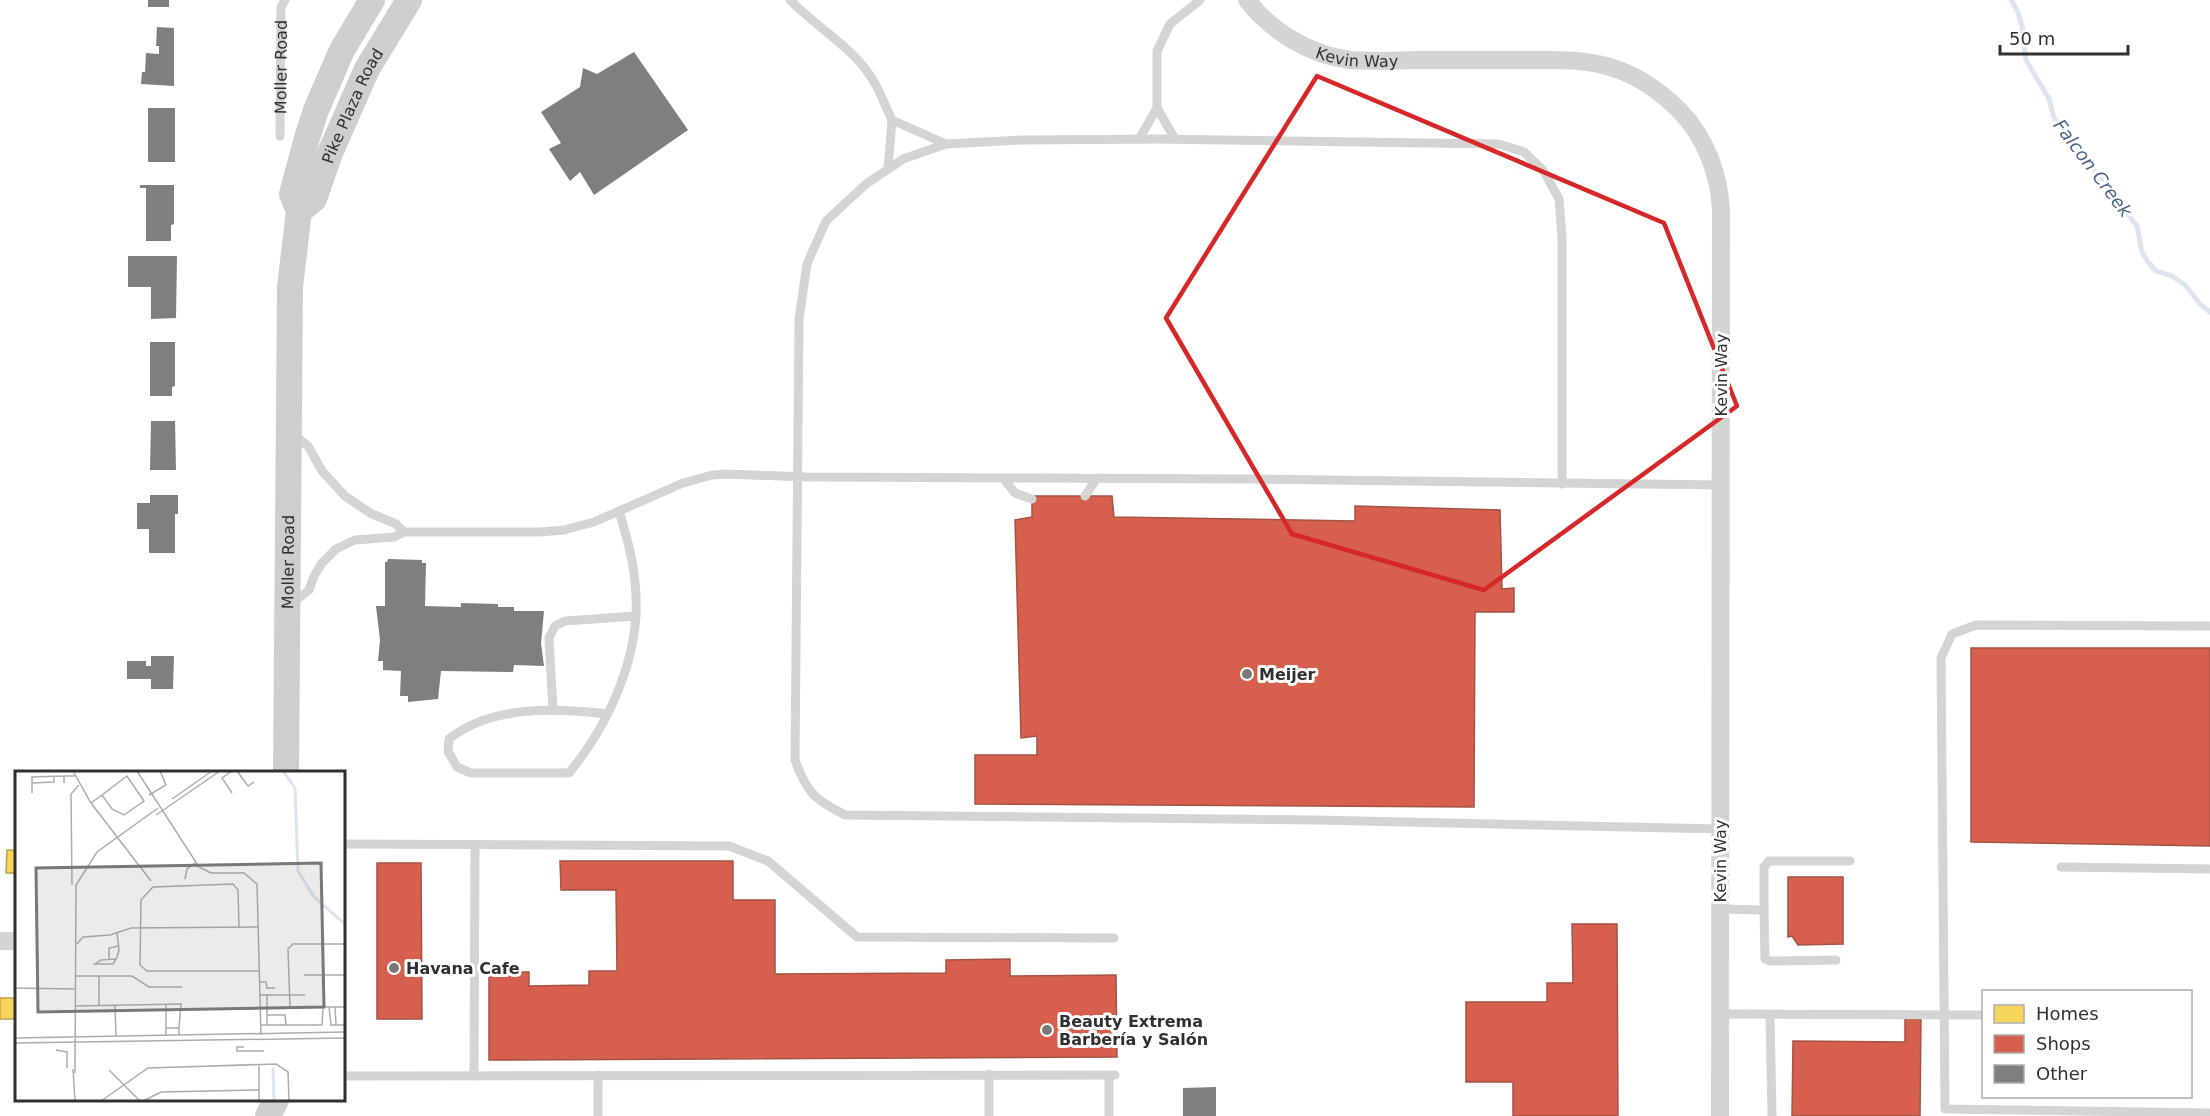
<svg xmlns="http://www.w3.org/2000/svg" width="2210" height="1116" viewBox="0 0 2210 1116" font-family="'DejaVu Sans',sans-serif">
<rect width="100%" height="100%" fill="#fff"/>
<!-- homes -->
<path fill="#f6d55c" stroke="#bba44f" stroke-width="1.5" d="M7,850H16V873H6Z
M0,998H16V1019H0Z"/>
<!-- shops -->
<path fill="#d6604d" stroke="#a45244" stroke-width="1.5" d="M1032,496H1112L1114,517L1355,521V506L1500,510L1502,589L1514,588V612H1475L1474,807L975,804V755H1037V736L1021,738L1015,520L1032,517Z
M1971,648H2210V846L1971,842Z
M560,861H733V900H775V974L946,973V960L1010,959V976L1116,975L1117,1057L489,1060V972H529V986L589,985V971H617L616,890H561Z
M377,863H421L422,1019H377Z
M1788,877H1843V944L1798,945L1792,936L1788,937Z
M1572,924H1617L1618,1116H1513V1082H1466V1002H1547V983H1573Z
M1905,1019H1921L1920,1116H1792L1793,1041L1905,1042Z"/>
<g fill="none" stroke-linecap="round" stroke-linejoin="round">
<!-- stream -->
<path stroke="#dde4ef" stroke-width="5" d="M2011,0L2018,12L2022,26L2026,60L2049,99L2054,118L2137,226L2142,252L2148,262L2156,271L2172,276L2185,285L2201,305L2210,312"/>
</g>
<!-- building -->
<path fill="#7f7f7f" d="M148,0H169V7H148Z
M157,27L174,28V86L141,84L142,72H145L146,53L159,54V46H156Z
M634,52L688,130L594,195L580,172L570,181L549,149L561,143L541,112L580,87L583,68L597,74Z
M148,108H175V162H148Z
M140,185H174V224L171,225V241H146V188H140Z
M128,256H177L176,318L151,319V287H128Z
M150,342H175V386L172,387V396H150Z
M151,421H175L176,470H150Z
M150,495H178V514H175V553H149V529H137V503H150Z
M388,559L422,560V563H426L425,606L461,607V603L498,604V607H514V611H544L541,643L544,666L514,665L513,672L441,671L438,699L408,702V696H400L401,671L383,670V661H378L380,640L376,606H385V562H387Z
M151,656H174L173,689H151V679H127V661H146V666H151Z
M1216,1087V1116H1183V1088Z"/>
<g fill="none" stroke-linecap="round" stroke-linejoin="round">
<!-- lane -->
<g stroke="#d4d4d4" stroke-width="9">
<path d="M790,0C816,27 851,46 871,77C880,90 885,106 892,120"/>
<path d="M1157,108V51L1170,24L1200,0"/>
<path id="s1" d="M280,136L281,7L285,0"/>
<path d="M1139,139L1157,108L1175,139"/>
<path d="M888,169L892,120L946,144"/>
<path d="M294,435L308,446L322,471L345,496L370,513L396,524L404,532"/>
<path d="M1003,478L1015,493L1032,499"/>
<path d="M1562,484V237L1559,199L1543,170L1524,152L1499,144L1159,139L1023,140L946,144L903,159L866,184L826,221L807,264L799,319L795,760C807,793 814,799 845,815L1316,820L1720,829"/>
<path d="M1085,496L1097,478"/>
<path d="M291,604L309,590L314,576L322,563L336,549L355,540L394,537L404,532H539L564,530L594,522L683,483L712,475L726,474L806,477L1256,479L1721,485"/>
<path d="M2210,626L1976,625L1952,634L1941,658L1945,1109L2210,1113"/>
<path d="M553,710L549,638L555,626L565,621L636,616"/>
<path d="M607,714C556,708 491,705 449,739L448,751L457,767L471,773H569C611,722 643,650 635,583C633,558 626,535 619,511"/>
<path d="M344,844L729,846L768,861L857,937L1114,938"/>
<path d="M2061,867L2210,869"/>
<path d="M1720,909L1764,910L1765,959L1770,961L1836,960"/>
<path d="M1764,910V867L1769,861H1850"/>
<path d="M1720,1014L1984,1015"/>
<path d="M1770,1015L1772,1116"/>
<path d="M598,1075V1116"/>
<path d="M1109,1075V1116"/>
<path d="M344,1076L1115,1075"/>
<path d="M474,1076L475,845"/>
<path d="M989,1116V1074"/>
</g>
<!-- street -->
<g stroke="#d4d4d4" stroke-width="18">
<path id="s2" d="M1247,0C1272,32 1310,55 1350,60C1374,62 1399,60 1423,60C1459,60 1495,60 1532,60C1559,60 1586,59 1613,68C1639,76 1661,92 1680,111C1706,138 1719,174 1721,210L1720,1116"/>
<path d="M0,941H16"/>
</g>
<!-- secondary -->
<g stroke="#cecece" stroke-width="26">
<path id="s3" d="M299,211L314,199L330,153L367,69L409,0"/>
<path id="s4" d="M286,772L290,287L299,211L292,194L307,138L316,110L342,50L372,0"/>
<path d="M268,1116L276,1100"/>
</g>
</g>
<!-- marked area -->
<path fill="none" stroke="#d62828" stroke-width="4.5" stroke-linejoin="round" d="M1317,76L1664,223L1737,406L1484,590L1292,534L1166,318Z"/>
<!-- markers -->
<g fill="#787878" stroke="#fff" stroke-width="2">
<circle cx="1247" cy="674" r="6"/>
<circle cx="394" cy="968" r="6"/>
<circle cx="1047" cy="1030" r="6"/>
</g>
<g text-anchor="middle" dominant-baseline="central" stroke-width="6" stroke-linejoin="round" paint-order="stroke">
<!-- street labels -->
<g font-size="16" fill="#303030" stroke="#fff">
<text stroke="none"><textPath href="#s2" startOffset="129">Kevin Way</textPath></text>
<text stroke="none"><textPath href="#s1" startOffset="69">Moller Road</textPath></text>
<text stroke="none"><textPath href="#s3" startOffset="120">Pike Plaza Road</textPath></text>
<text transform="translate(1721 375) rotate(-90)">Kevin Way</text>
<text stroke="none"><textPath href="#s4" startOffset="210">Moller Road</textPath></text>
<text transform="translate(1720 861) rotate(-90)">Kevin Way</text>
</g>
<!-- poi labels -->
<g font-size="16" font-weight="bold" fill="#303030" stroke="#fff" text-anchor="start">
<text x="1259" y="674">Meijer</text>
<text x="406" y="968">Havana Cafe</text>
<text x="1059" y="1021">Beauty Extrema<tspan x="1059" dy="18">Barbería y Salón</tspan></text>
</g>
<!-- water labels -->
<g font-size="18" font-style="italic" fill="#486388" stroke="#fff">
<text transform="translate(2093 168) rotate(53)">Falcon Creek</text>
</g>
</g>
<!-- overview -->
<g transform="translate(15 771)">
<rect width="330" height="330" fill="#fff"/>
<path fill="none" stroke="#dde4ef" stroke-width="3" d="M268,0L280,17L283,100L299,126L330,153M258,297L259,330"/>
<path fill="none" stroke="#acacac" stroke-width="1.5" d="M58,0L76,32L136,110M122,0L184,96L196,102H229L242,113L246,264M217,0L207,7L217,22M222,0L233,15L239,11M17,12L39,11V5M49,12V5H60M17,22V6L49,5M134,24L151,14L145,0M157,28L197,0M76,32L87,24L97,38L109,44L129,30L112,5L87,24M141,44L205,0M170,108L172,98L180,92M57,114L56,23L64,14M0,153V201M224,156L223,119L218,113L138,116L126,129L125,194L132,200H245M62,173L68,166L95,164L116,157L244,156M330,173H278L273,178L275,236H330M94,188V177L104,175M101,188L86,189L80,193H98L101,188L102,186L104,179L102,162M289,204H330M60,205H117L134,216H167M84,205V235M245,211H251L252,217H260M0,217L59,218M245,224H290M252,224V254M60,235L167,233M100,235L101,265M314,236L316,254H330M320,236L321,254M252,244H270L271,254M246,254H307L308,236M151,257H164V264M164,257L166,233M151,264V234M0,267L330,261M0,272L330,267M229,276H222V280H249M41,279L52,281V297M244,294V330M58,298L60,330M94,299L125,330M60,302L61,114L82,81L143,37M86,330L133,297L261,293L273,301L274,330M128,330L146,321L244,319"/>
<path fill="#787878" fill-opacity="0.15" stroke="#787878" stroke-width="3" d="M306,92L309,236L23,241L21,97Z"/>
<rect width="330" height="330" fill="none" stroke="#303030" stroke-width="3"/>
</g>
<!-- legend -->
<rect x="1982" y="990" width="210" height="108" fill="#ffffff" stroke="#acacac" stroke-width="1.5"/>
<rect x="1994" y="1005" width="30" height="18" fill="#f6d55c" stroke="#acacac" stroke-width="1.5"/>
<text x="2036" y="1020" font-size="18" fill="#303030">Homes</text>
<rect x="1994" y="1035" width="30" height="18" fill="#d6604d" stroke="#acacac" stroke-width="1.5"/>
<text x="2036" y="1050" font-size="18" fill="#303030">Shops</text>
<rect x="1994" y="1065" width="30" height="18" fill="#7f7f7f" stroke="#acacac" stroke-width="1.5"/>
<text x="2036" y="1080" font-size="18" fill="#303030">Other</text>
<!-- scale -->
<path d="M2000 45v9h128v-9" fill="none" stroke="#303030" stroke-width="3"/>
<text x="2009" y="45" font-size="18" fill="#303030" stroke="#ffffff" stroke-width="4.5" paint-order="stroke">50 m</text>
</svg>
